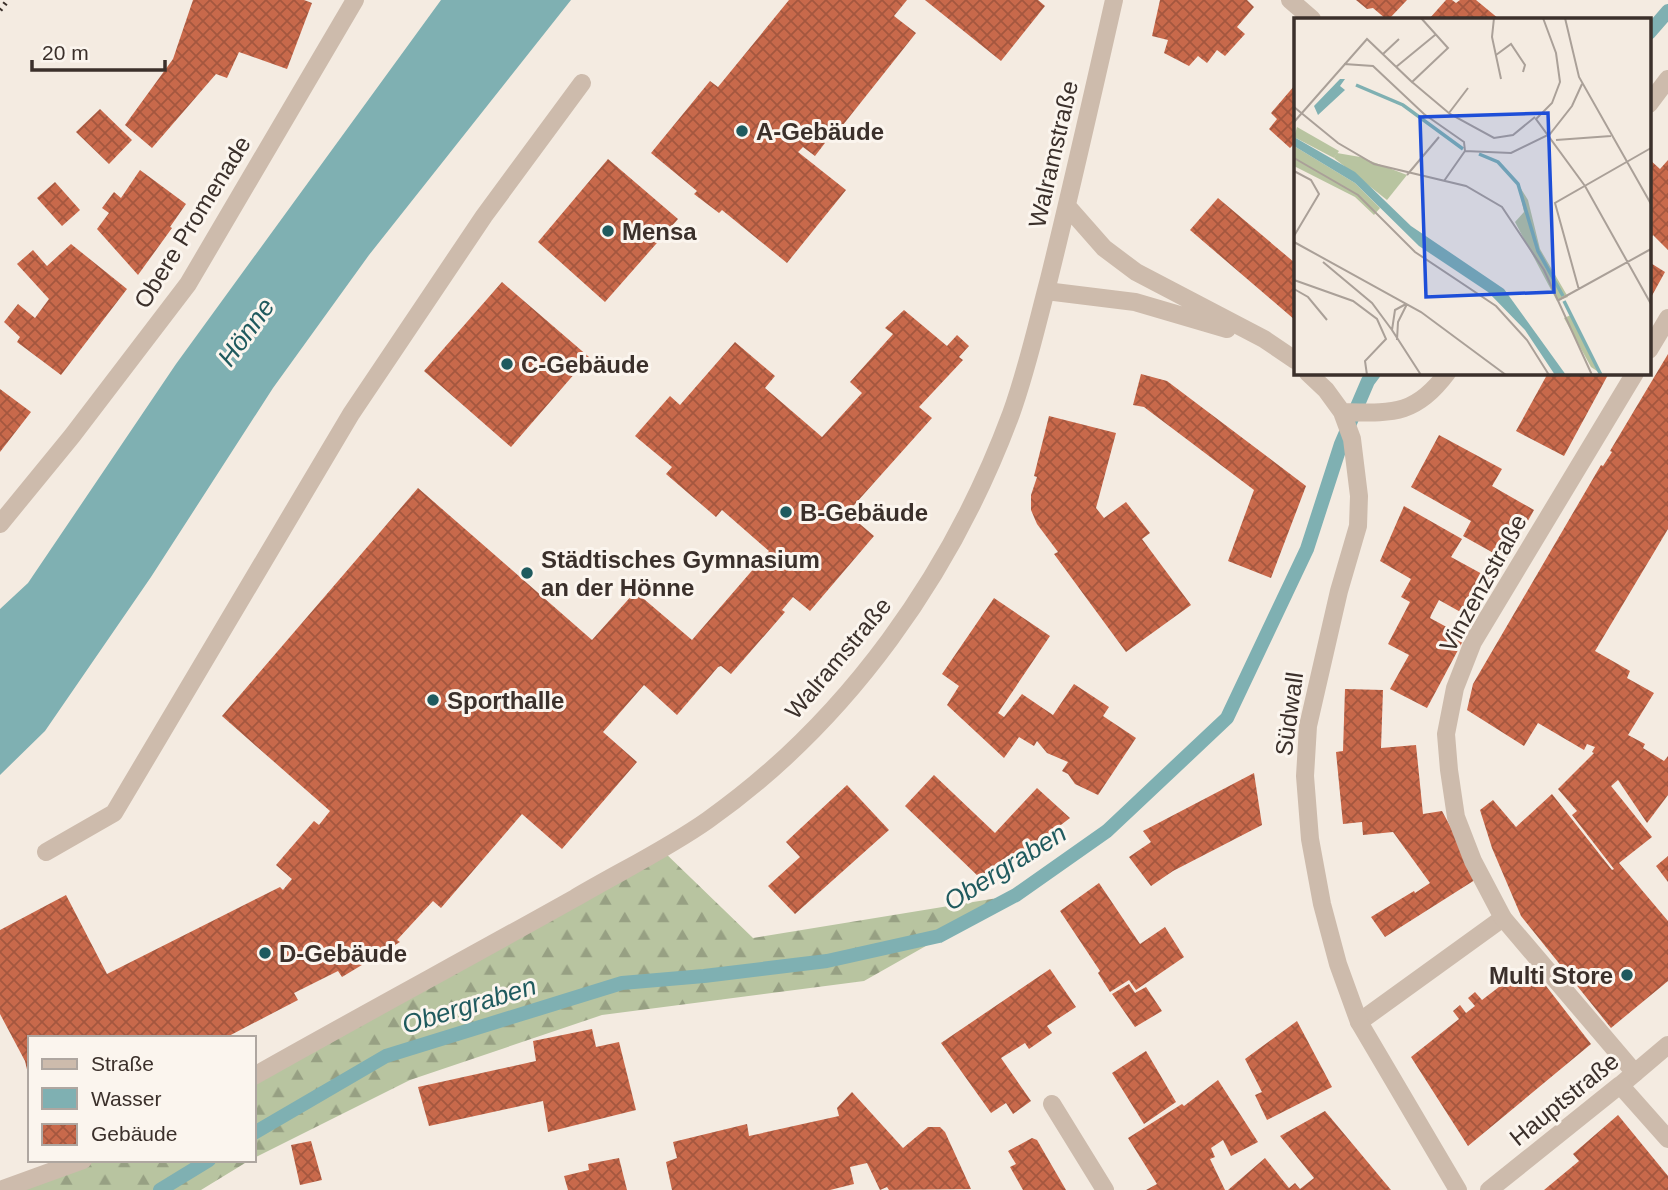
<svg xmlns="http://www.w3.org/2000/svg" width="1668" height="1190" viewBox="0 0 1668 1190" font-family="Arial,sans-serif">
<defs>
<pattern id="forest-firs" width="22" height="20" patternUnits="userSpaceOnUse" patternTransform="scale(1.75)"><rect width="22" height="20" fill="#b8c4a0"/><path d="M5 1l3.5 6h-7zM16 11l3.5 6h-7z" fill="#97a083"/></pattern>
<pattern id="building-cross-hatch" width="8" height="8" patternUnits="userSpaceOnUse" patternTransform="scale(1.75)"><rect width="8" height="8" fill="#c8694b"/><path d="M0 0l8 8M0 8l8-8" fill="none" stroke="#a4573f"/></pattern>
</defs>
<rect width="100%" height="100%" fill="#f4ebe1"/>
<!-- forest -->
<path fill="url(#forest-firs)" d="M661,849L753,938L1016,895L864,981L602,1015L410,1080L254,1158V1077Z
M78,1160H250L201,1190H0Z"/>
<!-- water -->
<path fill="#7fb0b2" d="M441,0H571L369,255L273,388L151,577L45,731L0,775V609L28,583L176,364Z"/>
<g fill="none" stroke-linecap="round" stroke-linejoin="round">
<!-- stream -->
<path stroke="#7fb0b2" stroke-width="14" d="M1649,33L1668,11
M254,1133L386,1056L622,983L704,976L827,961L939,936L1016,895L1107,831L1227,718L1307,549L1341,444L1368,381L1374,373
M160,1190L209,1160"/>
</g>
<!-- building -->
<path fill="url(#building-cross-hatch)" d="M193,0H304L312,3L287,69L239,52L227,78L216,74L152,148L125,125L173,59Z
M789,0H907L894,16L916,33L831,140L818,129L814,134L825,143L815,156L803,147L798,152L846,190L787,263L722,210L719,213L694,194L697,191L651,153L710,81L718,87Z
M925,0H1038L1045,6L1001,61Z
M1160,0H1247L1254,7L1237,27L1245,34L1225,56L1217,50L1207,63L1198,56L1189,66L1164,53L1168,40L1152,36Z
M1356,0H1407L1389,19H1386L1373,8L1367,9Z
M1446,0H1452L1456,3L1460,0H1476L1499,19H1429Z
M1295,85V147L1293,145L1290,148L1269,129L1277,119L1271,113Z
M100,109L132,140L109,164L76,132Z
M608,159L678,219L605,302L538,242Z
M1649,159L1660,169L1668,160V250L1653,235L1649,241Z
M140,170L186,204L170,227L172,228L138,275L97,229L109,213L102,208L114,192L121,198Z
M55,182L80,210L62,226L37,198Z
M1218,198L1295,263V320L1190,230Z
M71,244L127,289L61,375L17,342L20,337L4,322L18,304L35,318L49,299L17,264L33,250L47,266Z
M1649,262L1665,272L1649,301Z
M502,282L589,357L511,447L424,371Z
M904,310L947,346L957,335L969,346L959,357L963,360L919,407L932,418L847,513L874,536L810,611L793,597L782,610L785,612L731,674L721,666L718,667L677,715L644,685L603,732L637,762L562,849L522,814L441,908L433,901L397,940L400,942L342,977L338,971L294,993L298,1000L225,1038H30L29,1078L25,1061L0,1014V930L66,895L107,974L280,887L283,890L292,879L276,865L314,821L319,825L330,811L222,716L418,488L592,640L634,593L631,588L692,640L769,551L722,510L716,517L666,474L672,467L635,436L670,396L680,405L735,342L775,376L765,388L822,437L862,393L850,382L893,334L885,328Z
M1668,354V529L1595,651L1630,671L1627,678L1654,693L1628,735L1645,744L1643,748L1664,761L1668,756V795L1647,823L1618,780L1611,786L1652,837L1619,863L1668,921V981L1611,1028L1521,916L1492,848L1480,810L1493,800L1516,827L1552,794L1612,870L1614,869L1572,815L1577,811L1558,789L1594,753L1592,752L1595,747L1587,744L1584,750L1538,723L1524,746L1467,710L1473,684L1601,465L1603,466L1612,452L1610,451Z
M1548,373H1609L1564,456L1516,431Z
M1141,374L1167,381L1306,486L1271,578L1228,561L1254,490L1144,407L1133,405Z
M0,389L31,412L0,452Z
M1049,416L1116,433L1096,508L1104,518L1126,502L1150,533L1142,539L1191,605L1126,652L1054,554L1058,552L1037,524L1031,510V495L1037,477L1034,476Z
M1439,435L1502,469L1492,486L1534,510L1506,560L1463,536L1471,521L1411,487Z
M1404,506L1462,539L1451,557L1495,581L1473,619L1439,600L1432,613L1430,618L1465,637L1427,708L1390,689L1409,655L1388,644L1410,602L1401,597L1411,579L1380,561Z
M994,598L1050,636L998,713L1004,717L1022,694L1053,715L1074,684L1109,707L1103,716L1136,738L1098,795L1075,784L1068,774L1062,771L1068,762L1047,753L1037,741L1034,746L1019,737L1004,758L947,705L959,686L942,674Z
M1345,689L1383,690L1381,748L1416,745L1423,814L1442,811L1478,878L1385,937L1371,917L1414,891L1415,893L1430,883L1393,832L1363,835L1362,822L1343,824L1336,752L1343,751Z
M1254,773L1262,825L1173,871L1151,886L1129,857L1151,842L1143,831Z
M934,775L995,833L1037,788L1070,818L1024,853L980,878L905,806Z
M847,785L889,830L795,914L768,886L800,857L786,842Z
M1668,856V882L1656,866Z
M1099,883L1140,944L1165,927L1184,957L1136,990L1129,980L1110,992L1098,973L1100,971L1060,911Z
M1529,964L1591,1044L1468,1146L1411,1057L1459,1019L1453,1011L1460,1005L1466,1013L1475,1006L1468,998L1475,992L1482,1000Z
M1050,969L1076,1007L1047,1026L1052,1033L1029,1049L1025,1043L1001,1058L1031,1101L1013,1114L1006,1103L991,1113L941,1043Z
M1129,984L1135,993L1146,987L1162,1011L1135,1027L1112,994Z
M1297,1021L1332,1087L1267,1120L1255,1095L1262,1092L1245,1059Z
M592,1029L596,1047L619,1042L636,1110L548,1132L543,1101L429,1126L418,1087L536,1061L533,1041Z
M1146,1051L1176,1102L1144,1124L1112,1073Z
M1218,1080L1258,1142L1231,1156L1223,1140L1211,1148L1215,1157L1210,1159L1225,1190H1146L1157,1184L1128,1138L1182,1104L1184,1106Z
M852,1092L903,1148L928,1127H940L945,1132L971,1189L889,1190L887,1187L880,1190L867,1163L850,1167L854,1184L830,1190H672L666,1162L677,1158L673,1142L747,1124L749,1136L839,1116L837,1108Z
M1325,1111L1391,1190H1228L1265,1158L1289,1188L1295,1183L1300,1189L1314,1178L1280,1136Z
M1618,1115L1668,1176V1190H1544L1579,1161L1573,1154Z
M1032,1138L1037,1140L1066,1190H1023L1010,1167L1016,1164L1008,1151Z
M311,1141L322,1180L300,1185L291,1145Z
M619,1158L627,1190H568L564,1176L589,1170L588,1164Z"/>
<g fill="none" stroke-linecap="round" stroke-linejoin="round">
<!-- service -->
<path stroke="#cdbbac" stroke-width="18" d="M46,852L114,813L351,414L484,216L582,83
M1359,1022L1503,918
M1052,1104L1105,1190"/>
<!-- pedestrian -->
<path stroke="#cdbbac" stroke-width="18" d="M1623,1083L1668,1045"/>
<!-- minor -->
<path stroke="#cdbbac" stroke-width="18" d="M1290,0L1312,19
M1649,104L1668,79
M1067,206L1104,248L1136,272L1264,339L1295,360
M1046,291L1135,302L1227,329
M1649,350L1668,318
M1308,373L1326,390L1342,412L1352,439L1359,496L1358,526L1339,591L1308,726L1305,776L1310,839L1322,904L1338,964L1359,1022L1458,1190
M1342,412C1392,413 1415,416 1447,373
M0,524L72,436L188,284L355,0
M1635,1073L1503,918L1473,861L1456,817L1449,770L1446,734L1455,688L1473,642L1635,373
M254,1076C360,1016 468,958 575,898C619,872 667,849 708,820C848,721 952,573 1011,414C1027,370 1037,324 1049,279C1072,186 1093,93 1114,0
M0,1190L83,1160
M1489,1190L1620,1085L1668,1139"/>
<!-- rail -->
<path stroke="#3b302b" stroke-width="5" stroke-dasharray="2 5" stroke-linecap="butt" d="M0,10L8,0"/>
</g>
<!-- markers -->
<g fill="#1f5a5e" stroke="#fbf5ee" stroke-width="2.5">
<circle cx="742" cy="131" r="7"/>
<circle cx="608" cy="231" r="7"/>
<circle cx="507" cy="364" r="7"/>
<circle cx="786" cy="512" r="7"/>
<circle cx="527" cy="573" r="7"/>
<circle cx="433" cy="700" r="7"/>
<circle cx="265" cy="953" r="7"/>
<circle cx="1627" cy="975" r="7"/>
</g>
<g text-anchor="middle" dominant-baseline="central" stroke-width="6" stroke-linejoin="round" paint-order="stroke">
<!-- poi labels -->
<g font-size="24" font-weight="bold" fill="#3b302b" stroke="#fbf5ee" text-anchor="start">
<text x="756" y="131">A-Gebäude</text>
<text x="622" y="231">Mensa</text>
<text x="521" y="364">C-Gebäude</text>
<text x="800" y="512">B-Gebäude</text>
<text x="541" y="559">Städtisches Gymnasium<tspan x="541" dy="28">an der Hönne</tspan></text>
<text x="447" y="700">Sporthalle</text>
<text x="279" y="953">D-Gebäude</text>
<text x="1613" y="975" text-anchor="end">Multi Store</text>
</g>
<!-- street labels -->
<g font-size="24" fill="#3b302b" stroke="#fbf5ee">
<text transform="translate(1053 154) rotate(-77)">Walramstraße</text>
<text transform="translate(192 222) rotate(-58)">Obere Promenade</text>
<text transform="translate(1483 583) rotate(-61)">Vinzenzstraße</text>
<text transform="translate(838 658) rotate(-50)">Walramstraße</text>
<text transform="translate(1289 714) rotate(-82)">Südwall</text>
<text transform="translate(1564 1099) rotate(-39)">Hauptstraße</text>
</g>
<!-- water labels -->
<g font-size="26" font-style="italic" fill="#1f5a5e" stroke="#fbf5ee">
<text transform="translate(246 332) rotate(-54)">Hönne</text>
<text transform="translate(1005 867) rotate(-32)">Obergraben</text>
<text transform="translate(469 1005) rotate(-17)">Obergraben</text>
</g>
</g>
<!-- overview -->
<g transform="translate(1294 18)">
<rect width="357" height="357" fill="#f4ebe1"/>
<path d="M3,109L45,133L40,140L0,119Z" fill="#b8c4a0"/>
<path d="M0,128L61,165L86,190L80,197L61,179L0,148ZM224,166L234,182L246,231L274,279L263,283L221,204L230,194ZM277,297L305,351L309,357L297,349L270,300Z" fill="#b8c4a0"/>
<path d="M43,135L66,139L113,157L93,182L40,140Z" fill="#b8c4a0"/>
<path d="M46,61H51L46,68L51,72L24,97L20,88ZM0,119L61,154L117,208L210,271L272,357H261L231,312L194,274L125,228L61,165L0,128Z" fill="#7fb0b2"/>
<path fill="none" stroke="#7fb0b2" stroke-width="3.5" d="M62,67L109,87L169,131M185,136L204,144L224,166L244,233L269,278M270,283L307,357"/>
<path fill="none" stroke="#aaa098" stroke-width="2" d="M200,0L198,19L207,61M249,0L262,35L266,64L258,85L242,101L291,168L357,286M271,0L285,59L357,186M89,36L105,21M202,37L217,26L231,47L229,54M50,46L79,48L130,96L170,124L171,133M102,49L141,17M118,64L156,96L200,120L219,117L241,99M0,89L44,125L80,146L172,168L208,189L250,252L298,357M155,95L174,70M0,104L73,21L118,64L154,30L127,0M262,122L317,118M0,140L64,177L121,234L202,288L233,322L255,357M0,153L17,162L25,176L0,218M113,157L145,119M150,163L171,133L217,135L256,116L278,88L288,66M0,224L127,294L212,357M29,244L78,285L98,312M0,262L59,283L83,301L92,321L71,343L73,357M0,271L14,279L33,302M285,272L261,185L357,130M263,283L357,231M112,286L101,292L98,312L127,357M103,322L104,304L113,286"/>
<path fill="#1d4ed8" fill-opacity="0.15" stroke="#1d4ed8" stroke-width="3.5" d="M254,95L260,274L132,279L126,99Z"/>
<rect width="357" height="357" fill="none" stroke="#3b302b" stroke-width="3.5"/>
</g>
<!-- legend -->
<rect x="28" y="1036" width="228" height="126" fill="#fbf5ee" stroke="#aea6a0" stroke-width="2"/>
<rect x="42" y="1059" width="35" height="10" fill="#cdbbac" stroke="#aea6a0" stroke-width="2"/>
<text x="91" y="1071" font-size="21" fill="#3b302b">Straße</text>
<rect x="42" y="1088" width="35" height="21" fill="#7fb0b2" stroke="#aea6a0" stroke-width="2"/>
<text x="91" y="1106" font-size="21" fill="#3b302b">Wasser</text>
<rect x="42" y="1124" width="35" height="21" fill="url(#building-cross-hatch)" stroke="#aea6a0" stroke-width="2"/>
<text x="91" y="1141" font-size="21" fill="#3b302b">Gebäude</text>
<!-- scale -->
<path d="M32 60v10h133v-10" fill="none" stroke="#3b302b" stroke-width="3.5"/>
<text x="42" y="60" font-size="21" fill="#3b302b" stroke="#fbf5ee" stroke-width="5" paint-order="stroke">20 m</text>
</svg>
